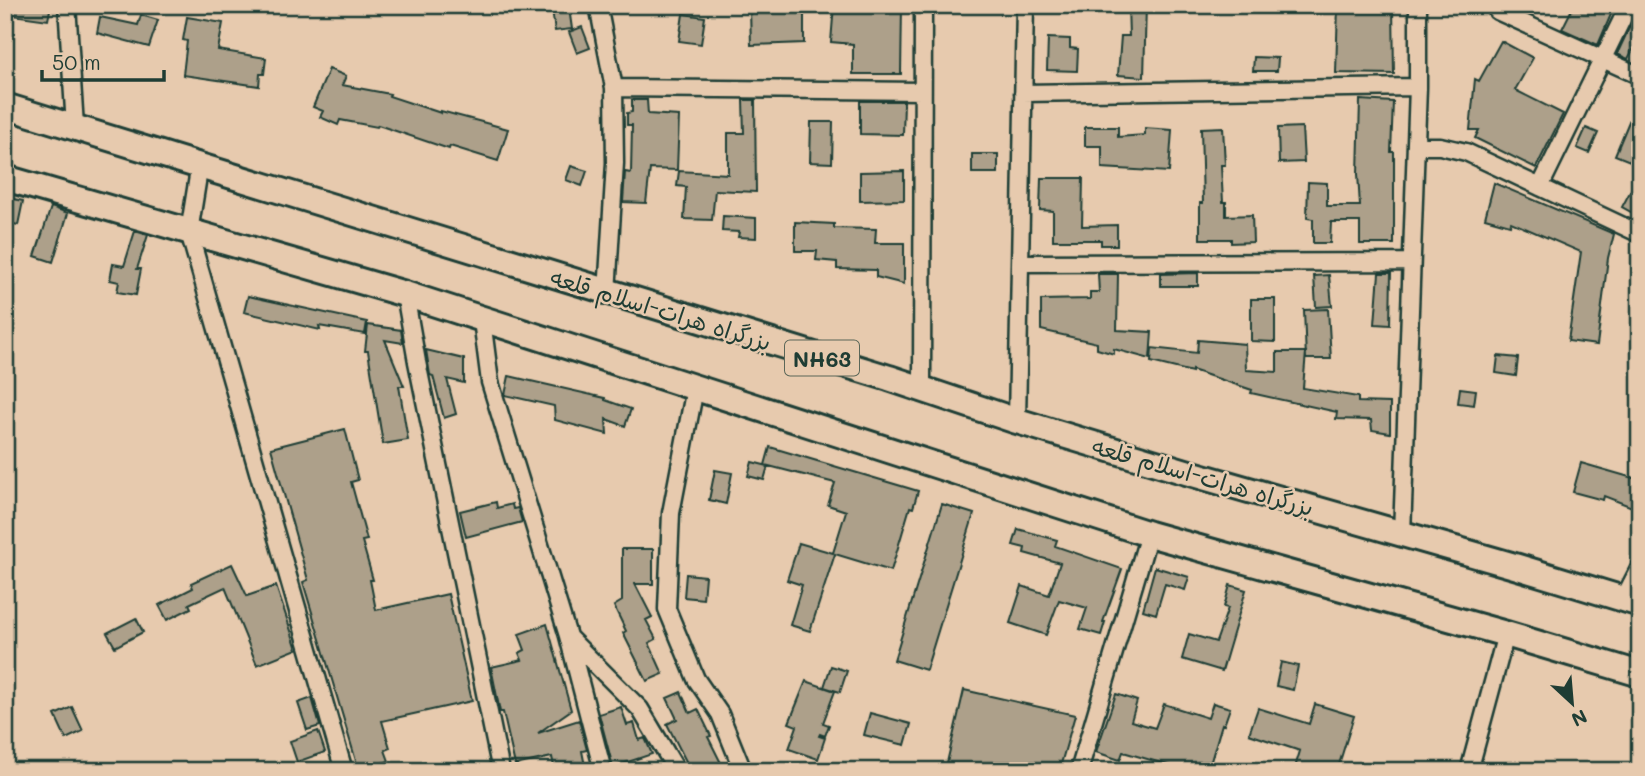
<svg xmlns="http://www.w3.org/2000/svg" width="1645" height="776" viewBox="0 0 1645 776" font-family="Mali,'Playpen Sans Arabic',sans-serif">
<rect width="100%" height="100%" fill="#e7caae"/>
<filter id="ink" filterUnits="userSpaceOnUse"><feTurbulence type="fractalNoise" baseFrequency=".0143" numOctaves="2"/><feDisplacementMap in="SourceGraphic" scale="14" xChannelSelector="R" yChannelSelector="G"/><feConvolveMatrix kernelMatrix="1 2 1 2 8 2 1 2 1" color-interpolation-filters="sRGB"/></filter>
<g filter="url(#ink)">
<!-- building -->
<path fill="#ada08a" stroke="#1f3d34" stroke-width="2" d="M5,5H51L48,20L5,14Z
M834,5H902L901,74H853V44L831,42Z
M1128,5H1146L1144,77L1118,75L1121,36H1129Z
M1338,5H1393L1394,74L1336,73Z
M1574,5H1615L1598,45L1562,29Z
M804,7V43L751,45L750,9Z
M569,8L572,29L555,31L552,10Z
M683,14L705,17L701,44L679,41Z
M141,15L158,20L149,47L97,33L100,17L138,25Z
M187,17L223,23L218,50L266,58L264,74H260L259,86L183,75L187,41L183,40Z
M1631,24L1640,28V36L1628,59L1617,54Z
M582,27L590,48L577,53L569,32Z
M1048,38L1070,39V48L1078,49L1077,71L1047,70Z
M1501,41L1533,58L1515,90L1563,114L1536,168L1475,138L1479,130H1470L1475,79L1479,81Z
M1254,57L1278,58L1277,71H1253Z
M329,69L346,76L342,85L390,94L389,96L441,113V111L508,129L498,161L450,146L449,149L378,125L377,127L340,120L338,125L320,117L323,111L313,107Z
M1640,95V165L1615,155Z
M632,100H647L648,114L679,116L677,170L650,169L646,203L623,202L625,172L631,173L632,125H627V113L632,112Z
M743,100H755L756,192L715,190L712,220L684,219L686,187L677,186L679,171L728,174V133H744Z
M1360,100L1393,102L1391,152H1394V244H1360V222H1331L1330,243H1313V219L1307,218L1308,182L1327,183V206H1360L1358,174Z
M860,101H904L903,135L860,134Z
M811,122H833L832,163L810,162Z
M1085,127H1118V137L1145,135V128L1172,130L1169,172L1102,168V146H1085Z
M1223,127L1225,165H1221L1223,202H1226V216L1252,215L1253,242L1231,243V239H1200V203H1203L1201,128Z
M1302,127L1304,162L1279,163L1278,128Z
M1586,128L1598,133L1589,153L1577,148Z
M972,154H998V173H972Z
M571,166L587,171L582,186L566,180Z
M904,171V200L860,201V172Z
M1640,173V217L1622,207Z
M1041,178H1083L1082,226L1117,225V245H1101V240H1053V211L1040,210Z
M1494,183L1614,234L1608,258L1597,345L1568,341L1581,252L1511,222L1510,225L1485,218Z
M5,197L23,201L18,225L5,222Z
M51,207L68,213L53,262L35,256Z
M723,216L756,218V238L738,237L739,232L722,231Z
M795,222L834,224V228L876,229L875,243H904V284L876,277V270L837,269V262L816,260L817,251H795Z
M135,231L148,235L137,269H141L136,295L117,292L119,282L110,280L113,264L124,266Z
M1198,273V286H1161V274Z
M1379,273H1391L1390,325L1375,324Z
M1098,274H1118L1117,330L1152,332L1150,359L1114,349V354L1097,349V343L1041,330V300L1090,299V292H1099Z
M1329,275L1332,306L1316,307L1314,276Z
M248,296L367,322L365,334L319,326L320,330L244,312Z
M1251,299H1275V342L1251,341Z
M1328,309L1331,359H1306L1304,310Z
M368,325L401,330L403,343L385,340L404,386H399L408,440L383,444L368,351H365Z
M1198,340L1245,344L1246,370L1277,372V352H1306L1303,388L1358,397V402L1390,403V433L1372,430L1371,420L1336,419L1337,412L1251,393L1252,390L1192,370V372L1151,362L1152,348L1197,353Z
M426,350L464,359V383L447,379L456,414L444,418L433,376L430,375Z
M1498,356L1518,358L1516,376L1496,373Z
M509,376L605,398V400L631,409L625,426L606,419L607,434L555,420L554,406L505,395Z
M1460,388L1476,390L1474,405L1458,403Z
M345,429L358,480L351,482L367,540L362,541L373,580H370L376,610L448,594L472,701L382,721L390,748L385,750L389,761L378,764L380,771H359L303,582L308,580L271,448Z
M770,447L918,491L913,508L910,507L891,571L835,554L810,631L790,625L802,585L787,580L799,543L833,553L846,511L828,505L835,483L765,465Z
M752,462L768,466L764,480L748,476Z
M1581,463L1640,480V510L1604,496L1603,500L1573,492Z
M715,470L732,473L726,504L709,500Z
M496,502L497,508L512,504L513,509L518,508L522,522L466,537L460,511Z
M942,504L974,514L926,670L894,660Z
M1018,529L1057,540L1055,546L1122,569L1103,622H1105L1101,635L1080,629L1087,608L1059,600L1046,635L1010,623L1022,586L1049,595L1060,563L1024,553L1025,548L1013,545Z
M622,549H653V584H635L652,617L646,620L656,639L649,643L663,674L647,681L623,633L626,631L614,606L622,601Z
M232,564L247,596L276,586L297,649L257,665L225,587L189,604L191,608L167,620L159,605L193,588L191,583Z
M1155,567L1189,577L1185,590L1165,584L1156,614L1143,610Z
M686,574L705,576L703,599L684,597Z
M1230,585L1246,590L1222,671L1182,659L1189,634L1216,642L1228,608L1224,607Z
M136,618L143,632L115,647L107,633Z
M547,624L571,710L538,733L579,720L587,750L582,751L586,771H555L552,757L515,765L503,712H500L491,667L522,660L519,653L525,650L519,634Z
M1281,662L1298,666L1293,690L1276,686Z
M831,666L847,671L840,692L824,687Z
M806,681L835,691L823,723L829,725L825,736L820,734L819,736L825,738L818,759L789,749L797,726L789,723Z
M964,690L1075,715L1059,771H945Z
M681,692L690,713L698,709L711,736L708,737L725,771H691L667,724L677,719L667,698Z
M1116,694L1137,701L1131,721L1155,728L1164,704L1208,718L1213,703L1230,708L1224,725L1222,724L1208,771H1189L1123,752L1120,760L1096,752Z
M312,698L320,726L307,730L298,703Z
M1315,704L1354,716L1337,771H1294L1300,751L1249,734L1258,708L1309,724Z
M72,707L83,731L66,739L55,715Z
M621,707L627,725L634,723L639,740L645,738L652,754L613,767L599,714Z
M870,713L911,724L905,745L864,735Z
M318,731L325,752L297,762L290,741Z"/>
<g fill="none" stroke-linecap="round" stroke-linejoin="round">
<defs>
<path id="minor" d="M67,5L75,126
M598,5L614,88L615,163L607,293
M1497,11L1640,76
M614,88L922,91
M1023,93L1418,87
M1416,146H1440L1466,152L1640,234
M200,164L189,232L344,771
M1540,187L1629,5
M1020,263L1411,262
M405,294L417,362L501,771
M482,320L490,382L568,636L603,771
M695,388L671,513L667,609L696,679L720,714L743,771
M922,390L923,5
M1017,421L1025,5
M1402,534L1418,87V5
M1623,600L1640,567
M569,638L640,709L677,771
M1079,771L1149,534
M1469,771L1506,634"/>
<path id="highway" d="M5,106L889,378L1017,421L1186,472L1518,567L1640,604
M5,178L405,294L1149,534L1506,634L1640,674"/>
</defs>
<!-- minor casing -->
<use href="#minor" stroke="#1f3d34" stroke-width="21"/>
<!-- highway casing -->
<use href="#highway" stroke="#1f3d34" stroke-width="30"/>
<!-- minor -->
<use href="#minor" stroke="#e7caae" stroke-width="16"/>
<!-- highway -->
<use href="#highway" stroke="#e7caae" stroke-width="24"/>
</g>
</g>
<g text-anchor="middle" dominant-baseline="central" stroke-width="5" stroke-linejoin="round" paint-order="stroke">
<!-- shield labels -->
<rect fill="#e7caae" stroke="#5b6759" stroke-width="2" x="785" y="340.5" width="74" height="35" rx="5"/>
<g font-size="21" font-weight="bold" fill="#1f3d34">
<text x="822" y="358">NH63</text>
</g>
<!-- street labels -->
<g font-size="23" fill="#1f3d34" stroke="#e7caae">
<text transform="translate(661 309) rotate(17)">بزرگراه هرات-اسلام قلعه</text>
<text transform="translate(1203 476) rotate(16)">بزرگراه هرات-اسلام قلعه</text>
</g>
</g>
<!-- margin -->
<rect width="1645" height="776" fill="none" stroke="#e7caae" stroke-width="28"/>
<rect x="14" y="14" width="1617" height="748" fill="none" stroke="#1f3d34" stroke-width="2.5" filter="url(#ink)"/>
<!-- north arrow -->
<g transform="translate(1572 703) rotate(154)" stroke="#e7caae" stroke-width="5" paint-order="stroke">
<path d="M0-5L12 26L0 18L-12 26Z" fill="#1f3d34"/>
<text y="-10" font-size="19" font-weight="bold" text-anchor="middle" fill="#1f3d34">N</text>
</g>
<!-- scale -->
<path d="M42 70v10h122v-10" fill="none" stroke="#1f3d34" stroke-width="3.5"/>
<text x="52" y="70" font-size="21" fill="#1f3d34" stroke="#e7caae" stroke-width="5" paint-order="stroke">50 m</text>
</svg>
